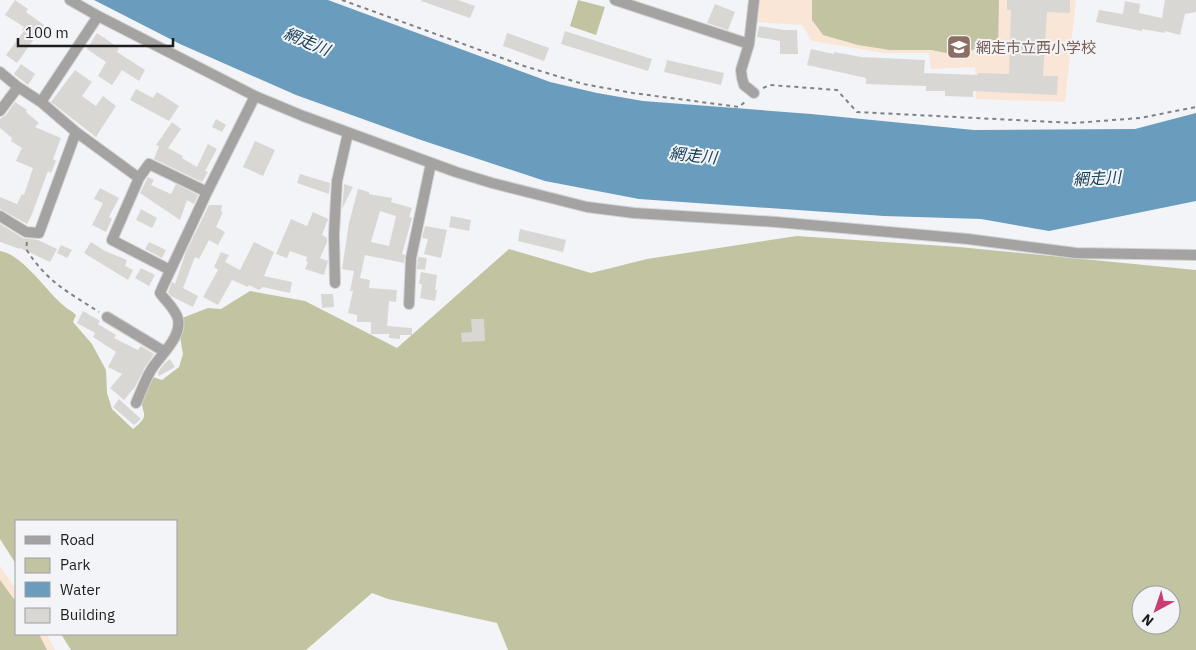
<svg xmlns="http://www.w3.org/2000/svg" width="1196" height="650" viewBox="0 0 1196 650" font-family="'IBM Plex Sans','Noto Sans JP',sans-serif">
<rect width="100%" height="100%" fill="#f3f4f7"/>
<!-- education -->
<path fill="#fae6d7" d="M759,0H1076L1065,102L976,99L975,67L931,69L929,53H884L812,41L802,25L755,22Z
M0,566L16,589V634H47L55,650H0Z"/>
<!-- green -->
<path fill="#c2c4a1" fill-rule="evenodd" d="M578,0L605,7L596,35L570,26Z
M812,0H999L998,49H974L962,56L931,50H890L858,45L823,35L812,20Z
M797,236L959,247L1196,270V650H508L497,623L388,599L372,593L306,650H71L61,634H176V521H16V564L0,539V251C22,254 46,291 63,305C67,309 72,311 76,315L73,322L92,344L106,370L107,393L112,409L133,429C154,413 138,413 143,398C145,391 150,384 153,377L162,380L179,367L183,354L180,337L182,318L208,308L221,309L250,291L305,301L397,348L509,249L591,273L647,259ZM1141,595H1171V625H1141Z
M0,580L16,602V634H39L47,650H0Z"/>
<!-- water -->
<path fill="#6a9cbd" d="M94,0H328L550,82L597,93L643,101L811,114L974,130L1135,129L1196,113V201L1049,231L981,219L884,216L639,199L545,181L421,140L296,95L180,44Z"/>
<!-- building -->
<path fill="#d9d7d4" fill-rule="evenodd" d="M15,0L28,9L26,12L44,25L17,63L6,55L24,31L22,30L24,27L5,15Z
M422,0H458L475,6L470,18L421,1Z
M1007,0H1070V13L1047,12L1043,76H1058L1057,95L973,91V97L945,96V91H926V86L866,84V78L807,65L811,49L834,54V52L861,57L925,60L924,73L978,75V73L1009,74L1011,10H1007Z
M1165,0H1196V12L1185,14L1180,35L1165,31V33L1142,29V31L1096,22L1099,10L1123,14L1125,1L1140,4L1139,13L1162,18Z
M715,4L735,12L728,30L707,23Z
M759,26L784,30H797L798,54H780V41L757,37Z
M565,31L652,59L648,71L561,44Z
M97,33L119,48L117,52L145,70L139,81L122,70L112,85L98,76L106,62L87,49Z
M507,33L549,48L544,61L503,46Z
M667,60L724,73L721,85L664,72Z
M21,64L35,74L28,85L14,74Z
M75,70L92,82L82,96L96,106L103,96L116,106L96,137L51,102Z
M136,89L153,98L157,92L179,106L169,121L130,100Z
M15,102L27,110L26,112L39,123L35,127L61,138L53,159L56,161L51,173L48,171L32,214L27,224L0,209V197L17,204L22,194L24,195L33,168L16,161L22,148L11,141L12,138L0,128V119L6,115Z
M216,119L226,125L222,132L212,127Z
M172,122L181,129L168,148L183,156L182,158L197,167L208,144L217,149L205,171L208,172L202,182L154,159L159,146L156,145Z
M255,141L275,150L263,176L243,167Z
M300,174L330,183L329,194L297,183Z
M148,177L154,180L151,185L171,194L176,184L198,195L194,204L187,200L180,220L140,193Z
M344,184L353,187L342,209L344,187Z
M100,188L119,198L109,217L112,219L106,232L92,225L103,203L94,199Z
M358,189L369,192V194L392,198L391,202L412,208L409,217L412,218L402,254L405,255L404,263L365,255L360,278L370,280L369,288L397,290L396,302L389,301L387,326L412,328V335H400V339L389,338V334H371V322H357V315L348,313L353,291H350L354,271L342,269L349,223ZM380,211L396,216L389,246L371,242Z
M209,205H222L221,211L223,212L216,227L225,232L218,245L209,240L199,259L195,257L183,288L198,296L193,307L171,296L168,292L172,282L175,284L186,252Z
M141,209L157,218L152,228L136,220Z
M313,212L328,219L322,235L327,238V242L320,258L328,261L324,275L305,269L308,262L306,261L307,257L290,251L287,258L276,254L291,219L307,226Z
M451,216L471,220L469,231L449,227Z
M0,224L23,238L38,240L57,249L50,262L20,248V249L0,242Z
M425,226L447,230L441,258L424,254L428,239L422,238Z
M520,229L566,240L563,252L518,241Z
M91,242L105,251L127,260L125,266L133,270L128,280L84,253Z
M149,242L166,250L162,258L145,249Z
M254,242L274,252L264,276L292,282L290,293L263,287L259,290L249,285L248,287L232,280L218,305L203,297L218,270L214,267L221,252L229,255L225,262L240,270Z
M61,245L72,250L67,258L57,253Z
M418,257L427,258L425,270L417,269Z
M141,268L155,275L149,286L135,278Z
M421,272L437,275L435,290H437L435,301L420,298L422,284H419Z
M321,294H333L334,307L322,308Z
M83,311L100,321L98,324L116,335L114,338L138,350L141,346L154,354L145,367L135,387L124,400L110,388L122,374L108,367L116,352L93,337L95,333L77,323Z
M471,319H484L485,341L462,342L461,333L472,332Z
M170,359L175,367L159,376L158,373L160,369L166,362Z
M119,399L141,419L134,425L113,407Z"/>
<g fill="none" stroke-linecap="round" stroke-linejoin="round">
<defs>
<path id="street" d="M70,0L98,16L255,96L303,116L456,172L492,183L587,207L634,213L776,222L968,239L1076,253L1196,255
M615,0L749,44
M754,0L749,44L741,70L742,78L744,85L754,93
M0,72L18,87L41,102L76,132L139,178L149,164L207,192
M41,102L98,16
M0,111L18,87
M139,178L112,240L170,270
M0,216L26,232L39,233L76,132
M335,283L334,234L337,181L348,133
M409,304L411,258L431,163
M107,317L165,352
M136,403C141,392 145,380 151,370C159,356 182,338 178,319C176,310 166,301 160,293L163,286L207,192L255,96"/>
</defs>
<!-- street casing -->
<use href="#street" stroke="#d1d2d4" stroke-width="12"/>
<!-- path -->
<path stroke="#818183" stroke-width="2" stroke-dasharray="4 4" stroke-linecap="butt" d="M342,0L524,66L583,84L633,93L739,107L747,100
M763,88L770,85L837,90L857,112L1074,123L1140,118L1196,107
M27,242L26,249C47,282 68,292 99,312"/>
<!-- street -->
<use href="#street" stroke="#a4a3a2" stroke-width="10"/>
</g>
<!-- icons -->
<defs>
<symbol id="school-square" viewBox="-11 -11 22 22"><rect x="-9" y="-9" width="18" height="18" rx="4" fill="#8d6e63" stroke="#f3f4f7"/><path d="M0-5L7-2L0 1L-7-2ZM-4 1L0 2.5L4 1V4Q0 6-4 4Z" fill="#fff"/></symbol>
</defs>
<g fill-rule="evenodd">
<use href="#school-square" x="945" y="33" width="28" height="28"/>
</g>
<g text-anchor="middle" dominant-baseline="central" stroke-width="4" stroke-linejoin="round" paint-order="stroke">
<!-- education labels -->
<g font-size="15" fill="#785e54" stroke="#f3f4f7" text-anchor="start">
<text x="976" y="47">網走市立西小学校</text>
</g>
<!-- water labels -->
<g font-size="16" font-style="italic" fill="#184058" stroke="#f3f4f7">
<text transform="translate(307 41) rotate(23)">網走川</text>
<text transform="translate(693 155) rotate(6)">網走川</text>
<text transform="translate(1097 178) rotate(-3)">網走川</text>
</g>
</g>
<!-- legend -->
<rect x="15" y="520" width="162" height="115" fill="#f3f4f7" stroke="#9d9ea0"/>
<rect x="25" y="536" width="25" height="8" fill="#a4a3a2" stroke="#9d9ea0"/>
<text x="60" y="545" font-size="15" fill="#1d1d1e">Road</text>
<rect x="25" y="558" width="25" height="15" fill="#c2c4a1" stroke="#9d9ea0"/>
<text x="60" y="570" font-size="15" fill="#1d1d1e">Park</text>
<rect x="25" y="582" width="25" height="15" fill="#6a9cbd" stroke="#9d9ea0"/>
<text x="60" y="595" font-size="15" fill="#1d1d1e">Water</text>
<rect x="25" y="608" width="25" height="15" fill="#d9d7d4" stroke="#9d9ea0"/>
<text x="60" y="620" font-size="15" fill="#1d1d1e">Building</text>
<!-- north arrow -->
<g transform="translate(1156 610) rotate(220)"><circle r="24" fill="#f3f4f7" stroke="#9d9ea0"/>
<path d="M0-4L9 19L0 12L-9 19Z" fill="#c93d70"/>
<text y="-8" font-size="14" font-weight="bold" text-anchor="middle" fill="#1d1d1e">N</text>
</g>
<!-- scale -->
<path d="M18 38v8h155v-8" fill="none" stroke="#1d1d1e" stroke-width="2.5"/>
<text x="25" y="38" font-size="15" fill="#1d1d1e" stroke="#f3f4f7" stroke-width="4" paint-order="stroke">100 m</text>
</svg>
